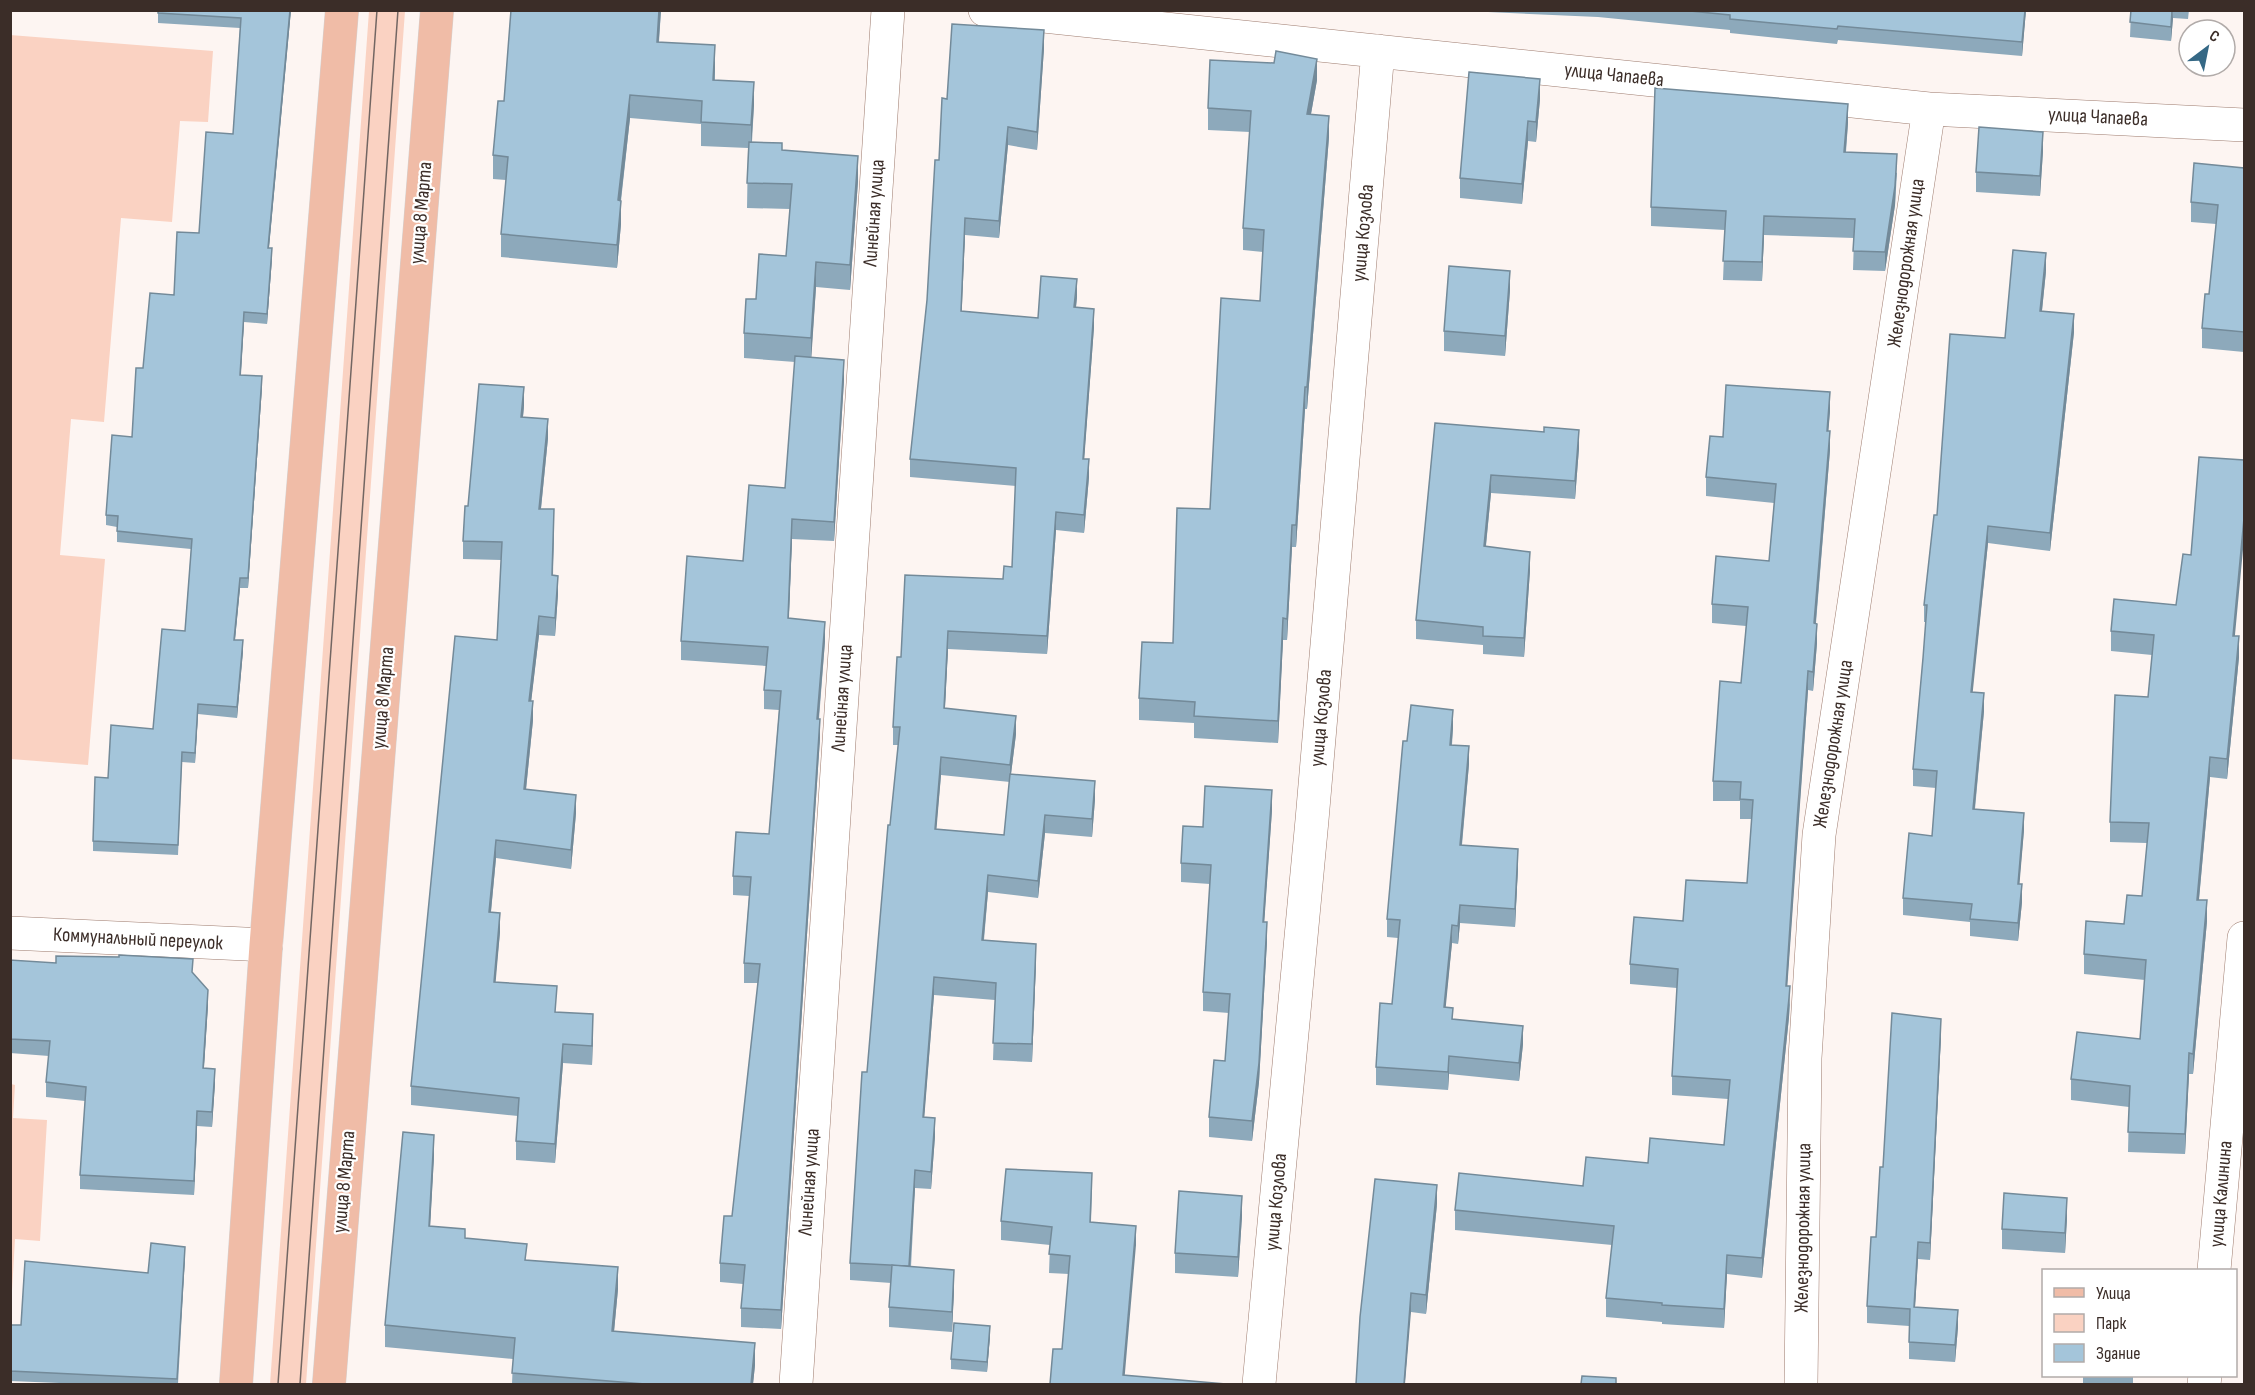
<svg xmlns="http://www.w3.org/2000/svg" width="2255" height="1395" viewBox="0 0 2255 1395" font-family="'Sofia Sans Condensed',sans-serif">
<rect width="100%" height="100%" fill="#fdf5f2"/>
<!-- green -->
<path fill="#fad2c2" d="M369,11H405L306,1384H270Z
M10,35L213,51L208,122L180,121L172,222L121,218L104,422L71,419L60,555L105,559L88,765L11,759Z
M11,1084L15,1085L13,1118L47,1120L40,1241L15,1239L12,1291Z"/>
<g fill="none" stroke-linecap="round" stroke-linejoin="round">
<defs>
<path id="minor" d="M985,10L1929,109L2244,125
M10,933L266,945
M2214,1270L2244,938
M796,1384L888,10
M1259,1384L1312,820L1378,51
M1801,1384L1805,1058L1819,835L1929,109
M2204,1384L2205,1376"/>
<path id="major" d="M236,1384L266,945L342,10
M329,1384L437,10"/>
</defs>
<!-- minor casing -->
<use href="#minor" stroke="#9e7c6f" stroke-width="34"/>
<!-- major casing -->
<use href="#major" stroke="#d4d1d0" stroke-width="34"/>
<!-- minor -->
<use href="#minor" stroke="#fff" stroke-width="33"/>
<!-- major -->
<use href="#major" stroke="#f0bca7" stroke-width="33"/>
<!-- tram -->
<path stroke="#726662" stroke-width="1.5" d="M278,1384L377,10
M300,1384L398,10"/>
</g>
<!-- wall -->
<path fill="#8da9bb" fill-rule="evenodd" d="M158,10H291L269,248L272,258L267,324L244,322L241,375L262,387L248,588H240L235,640L243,651L237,718L198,714L195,763L182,762L178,855L93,851V841L108,778L153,729L185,631L191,549L117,542V527L106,525V515L132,437L143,368L199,233L233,134L240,28L158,23Z
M661,10L659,42L715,68V80L754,105L752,142L782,150L858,181L850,290L816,287L811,357L844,380L834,541L792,539L789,618L825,641L819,719L820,738L781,1329L741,1327V1308L743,1284L720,1282V1263L732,1216L758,983H744V963L749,896L733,895V876L769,834L779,710L764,709V690L766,666L681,660V641L743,561L785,488L795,362L744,358V333L756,299L786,256L790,209L747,208L748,148L701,146V124L630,118L621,201V224L617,268L501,257V234L506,180L493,179V155L504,101Z
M1488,10H2026L2022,56L1838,40L1837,44L1730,33V30L1598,17L1488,12Z
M2131,10H2189L2188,19L2173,18L2171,41L2130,37Z
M1044,48L1037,150L1008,145L999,238L965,235L961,311L1038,318L1077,297L1076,307L1094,327L1084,459L1089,477L1084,533L1056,530L1047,654L948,649L945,708L1016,734L1011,774L1095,799L1092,837L1045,833L1038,898L988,892L984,940L1036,962L1032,1062L993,1060L995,1000L934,995L924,1117L935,1136L931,1189L915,1188L911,1267L954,1290L952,1332L889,1327V1307L891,1283L850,1280V1263L898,745H893V727L901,657L1003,579L1012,567L1016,486L910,477V459L927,300L939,160L947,99ZM941,775L1010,782L1004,835L936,829Z
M1317,80L1311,114L1329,137L1307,409H1305L1296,547H1292L1287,640H1283L1278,743L1194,738V723L1139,720V698L1173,643L1210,509L1260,301L1263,252L1243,250V228L1250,132L1208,130V108Z
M1540,99L1536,142L1528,141L1522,204L1460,198V178Z
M1848,123L1846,152L1897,173L1895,205L1885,271L1853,270L1854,238L1764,235L1762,281L1723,280L1725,230L1651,226V207Z
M2043,151L2040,196L1976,192V172Z
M2244,168V352L2202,348V328L2209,294L2216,224L2191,222V202Z
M2046,271L2042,311L2074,332L2050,551L1988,543L1972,692L1984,711L1975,809L2024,830L2019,884L2022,902L2018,941L1970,936V922L1903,915V898L1932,836L1936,788L1913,786V769L1923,658L1926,622H1924V605L2005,338Z
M1510,290L1505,356L1444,351V331Z
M524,406L523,417L548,438L541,509L554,528L553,576L558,594L555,636L539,635L531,701L533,720L526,790L576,813L571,869L496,858L491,912L500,932L495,982L556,1012L593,1033L592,1065L563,1063L555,1163L516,1160V1141L518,1116L411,1105V1086L497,640L501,560L463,559V541L468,506Z
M1830,411L1828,431L1830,450L1816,623L1817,643L1813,691L1808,690L1797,841L1787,986L1790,1005L1789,1017L1762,1278L1727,1274L1724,1328L1662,1324V1322L1606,1317V1298L1612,1245L1455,1230V1210L1583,1186L1648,1163L1724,1145L1728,1099L1672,1095V1076L1677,988L1630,984V964L1683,921L1747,883L1752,819H1740V801H1713V781L1741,683L1746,626L1712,623V604L1769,561L1774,503L1706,496V477L1723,437Z
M1435,423L1579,448L1575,499L1491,493L1486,546L1530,570L1524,657L1483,654V645L1416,639V620Z
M2111,631L2235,636L2239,657L2227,779L2210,777L2199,900L2207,921L2193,1074H2189L2185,1154L2128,1152L2129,1107L2071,1100V1079L2140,1039L2145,980L2084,974V954L2124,924L2142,896L2147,843L2110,842V822L2148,697L2152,655L2111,651Z
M1453,728L1452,745L1469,764L1462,845L1518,867L1515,927L1460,923L1458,944L1452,943L1445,1008L1453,1019L1523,1044L1519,1081L1449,1074L1448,1090L1376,1085V1067L1392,1004L1398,938L1387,937V919L1407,741Z
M1272,810L1264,922L1267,941L1259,1082L1252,1141L1209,1137V1117L1225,1061L1229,1013L1203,1011V992L1210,884L1181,882V863L1203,827Z
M10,960L193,973L208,1005L204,1068L215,1083L212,1127L197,1126L194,1195L80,1189V1175L85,1101L46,1097V1082L49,1056L10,1053Z
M1941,1036L1930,1260L1918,1259L1915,1307L1958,1327L1955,1362L1909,1359V1326L1867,1323V1306L1876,1237L1883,1167Z
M434,1156L430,1226L527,1260L618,1289L614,1331L755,1365L753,1384H512L513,1359L385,1347V1325Z
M1092,1192L1091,1222L1136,1245L1050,1384L1062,1349L1069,1274L1049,1273L1050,1245L1001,1240V1221Z
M1437,1204L1426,1314L1411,1312L1356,1384Z
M1242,1216L1238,1277L1175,1273V1253Z
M2067,1217L2065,1253L2002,1249V1229Z
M185,1257L178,1384H84L10,1381V1325H21L148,1273Z
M990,1336L987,1372L951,1369V1359Z
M2083,1376H2133V1384H2083Z"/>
<!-- shaded-wall -->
<path fill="#738a99" d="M290,10H291L268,258V248Z
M659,10H661L657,65V42Z
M2025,10H2026L2022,56V42Z
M2172,10L2173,18L2171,41V27Z
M1044,30V48L1037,150V132Z
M715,45V68L713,103V80Z
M1317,59V80L1307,136V114Z
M1540,79V99L1536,142V122Z
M754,82V105L751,148V125Z
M630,95V118L618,224V200Z
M1848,104V123L1844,171V152Z
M1329,116V137L1307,409V387Z
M1528,121V141L1522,204V184Z
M1008,127V145L999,238V221Z
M2043,132V151L2040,196V176Z
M1897,154L1895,205L1885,271V252Z
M858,156V181L850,290V265Z
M621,201V224L617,268V245Z
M1764,216V235L1762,281V262Z
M965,218V235L961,329V311Z
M272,248V258L267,324V314Z
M2046,253V271L2040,329V311Z
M816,262V287L811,363V338Z
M1510,271V290L1505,356V336Z
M1077,279V297L1074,325V307Z
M1094,309V327L1083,476V459Z
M244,312V322L240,385V375Z
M2074,314V332L2050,551V533Z
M844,360V380L834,541V522Z
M262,376V387L248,588V578Z
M524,387V406L521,436V417Z
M1305,387V409L1296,547V525Z
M1830,392V411L1827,450V431Z
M548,419V438L539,527V509Z
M1579,430V448L1575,499V481Z
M1830,431V450L1814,643V623Z
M1089,459V477L1084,533V515Z
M1491,475V493L1484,564V546Z
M554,509V528L552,594V575Z
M1056,512V530L1047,654V636Z
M2244,518V539L2233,656V636Z
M792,519V539L788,637V618Z
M1292,525V547L1287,640V619Z
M1988,526V543L1971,709V692Z
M1530,552V570L1524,657V638Z
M558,576V594L555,636V618Z
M240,578V588L234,650V640Z
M539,616V635L529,720V701Z
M1283,618V640L1278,743V721Z
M825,622V641L817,738V719Z
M1817,624V643L1813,691V672Z
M948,631V649L944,726V708Z
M2239,636V657L2227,779V759Z
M243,640V651L237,718V707Z
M1808,671V690L1786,1005V986Z
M1984,693V711L1973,826V809Z
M533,701V720L524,808V789Z
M198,704V714L195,763V753Z
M1453,710V728L1450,763V745Z
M1016,716V734L1010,782V765Z
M820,719V738L781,1329V1310Z
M1469,746V764L1460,863V845Z
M941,757V775L935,847V829Z
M2210,757V777L2197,920V900Z
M1095,781V799L1092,837V819Z
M1272,790V810L1263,941V922Z
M576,795V813L571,869V850Z
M2024,813V830L2018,902V884Z
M1045,815V833L1038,898V881Z
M496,840V858L489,931V912Z
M1518,849V867L1515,927V909Z
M988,875V892L982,957V940Z
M2022,884V902L2018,941V923Z
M2207,900V921L2193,1074V1054Z
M1460,905V923L1458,944V926Z
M500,913V932L494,1001V982Z
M1267,922V941L1259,1082L1252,1141V1121Z
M1452,925V943L1444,1025V1007Z
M1036,944V962L1032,1062V1044Z
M934,977V995L923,1134V1117Z
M1790,986L1789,1017L1762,1278V1258Z
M208,990V1005L203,1082V1068Z
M593,1014V1033L592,1065V1046Z
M1941,1019V1036L1930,1260V1243Z
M1523,1026V1044L1519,1081V1063Z
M563,1044V1063L555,1163V1144Z
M2189,1053V1074L2185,1154V1134Z
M1449,1056V1074L1448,1090V1072Z
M215,1069V1083L212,1127V1112Z
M197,1111V1126L194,1195V1181Z
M935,1118V1136L931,1189V1172Z
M434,1135V1156L429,1248V1226Z
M915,1170V1188L909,1284V1266Z
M1437,1185V1204L1426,1314V1295Z
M1242,1196V1216L1238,1277V1257Z
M2067,1198V1217L2065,1253V1233Z
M1136,1226V1245L1124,1384L1123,1375Z
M1918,1242V1259L1914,1324V1307Z
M185,1247V1257L177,1384V1379Z
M1727,1255V1274L1724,1328V1309Z
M618,1267V1289L612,1353V1331Z
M954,1270V1290L952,1332V1312Z
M1411,1293V1312L1405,1384H1404Z
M1958,1310V1327L1955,1362V1345Z
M990,1326V1336L987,1372V1362Z
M755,1343V1365L753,1384H751Z"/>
<!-- building -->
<path fill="#a4c5da" stroke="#738a99" stroke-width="1.5" d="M158,10H290L268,248H272L267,314L244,312L240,375L262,376L248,578H240L234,640H243L237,707L198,704L195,753L182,752L178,845L93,841L95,777L108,778L111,725L153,729L162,629L185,631L192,539L117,531L118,516L106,515L112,435L132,437L136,368H143L150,293L174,295L177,232L199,233L206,132L233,134L241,18L158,13Z
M511,10H659L657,42L715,45L713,80L754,82L751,125L701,122L702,101L630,95L618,200L621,201L617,245L501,234L508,157L493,155L498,101H504Z
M1680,10H2025L2022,42L1838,26L1837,29L1730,19V15Z
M2131,10H2172L2171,27L2130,22Z
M952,24L1044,30L1037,132L1008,127L999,221L965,218L961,311L1038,318L1041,276L1077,279L1074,307L1094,309L1083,459H1089L1084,515L1056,512L1047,636L948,631L944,708L1016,716L1010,765L941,757L935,829L1004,835L1010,774L1095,781L1092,819L1045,815L1038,881L988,875L982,940L1036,944L1032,1044L993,1043L996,983L934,977L923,1117L935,1118L931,1172L915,1170L909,1266L850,1263L862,1072H867L888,825H890L900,727H893L897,657H901L905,575L1003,579L1004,566L1012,567L1016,468L910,459L927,300L935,160H939L942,98L947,99Z
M1276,51L1317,59L1307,114L1329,116L1307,387H1305L1296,525H1292L1287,619L1283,618L1278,721L1194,716L1195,702L1139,698L1142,642L1173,643L1177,508L1210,509L1221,298L1260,301L1264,230L1243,228L1251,111L1208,108L1210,60L1274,63Z
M1469,72L1540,79L1536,122L1528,121L1522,184L1460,178Z
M1655,88L1848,104L1844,152L1897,154L1895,186L1885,252L1853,251L1855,219L1764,216L1762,262L1723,261L1726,211L1651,207Z
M1979,127L2043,132L2040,176L1976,172Z
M749,142L782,143V150L858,156L850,265L816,262L811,338L744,333L746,299H756L759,254L786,256L792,184L747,183Z
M2194,163L2244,168V332L2202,328L2205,294H2209L2218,205L2191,202Z
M2013,250L2046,253L2040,311L2074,314L2050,533L1988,526L1971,692L1984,693L1973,809L2024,813L2018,884H2022L2018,923L1970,919L1972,904L1903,898L1909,833L1932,836L1937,771L1913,769L1923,658L1927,605H1924L1934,515H1937L1950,334L2005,338Z
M1449,266L1510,271L1505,336L1444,331Z
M795,356L844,360L834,522L792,519L788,618L825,622L817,719H820L781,1310L741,1308L745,1265L720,1263L724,1216H732L760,964L744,963L751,877L733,876L736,832L769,834L781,691L764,690L768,647L681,641L687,556L743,561L749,485L785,488Z
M479,384L524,387L521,417L548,419L539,509H554L552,575L558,576L555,618L539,616L529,701H533L524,789L576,795L571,850L496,840L489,912L500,913L494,982L557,986L555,1012L593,1014L592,1046L563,1044L555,1144L516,1141L519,1098L411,1086L455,636L497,640L502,542L463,541L465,506H468Z
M1726,385L1830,392L1827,431H1830L1814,623L1817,624L1813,672L1808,671L1797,821L1786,986H1790L1789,998L1762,1258L1727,1255L1724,1309L1662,1305V1303L1606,1298L1614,1226L1455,1210L1459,1173L1583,1186L1586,1157L1648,1163L1650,1138L1724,1145L1730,1080L1672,1076L1678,969L1630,964L1634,917L1683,921L1686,880L1747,883L1753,800L1740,799L1741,782L1713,781L1720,681L1741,683L1748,607L1712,604L1716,556L1769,561L1776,484L1706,477L1710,436L1723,437Z
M1435,423L1544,432V427L1579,430L1575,481L1491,475L1484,546L1530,552L1524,638L1483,636V627L1416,620Z
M2199,457L2244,460V518L2233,636H2239L2227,759L2210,757L2197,900H2207L2193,1054L2189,1053L2185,1134L2128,1132L2130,1086L2071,1079L2077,1032L2140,1039L2146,960L2084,954L2086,921L2124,924L2127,895L2142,896L2149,823L2110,822L2115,695L2148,697L2154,635L2111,631L2114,599L2176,605L2183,554L2191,555Z
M1411,705L1453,710L1450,745L1469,746L1460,845L1518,849L1515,909L1460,905L1458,926L1452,925L1444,1007L1453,1008L1452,1019L1523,1026L1519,1063L1449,1056L1448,1072L1376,1067L1380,1003L1392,1004L1400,920L1387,919L1403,741H1407Z
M1205,786L1272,790L1263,922H1267L1259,1063L1252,1121L1209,1117L1214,1060L1225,1061L1230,994L1203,992L1211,865L1181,863L1183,826L1203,827Z
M119,955L193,959L192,972L208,990L203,1068L215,1069L212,1112L197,1111L194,1181L80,1175L86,1087L46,1082L50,1041L10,1039V960L56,963V956L119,957Z
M1892,1013L1941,1019L1930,1243L1918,1242L1914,1307L1958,1310L1955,1345L1909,1342L1910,1309L1867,1306L1871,1237H1876L1880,1167H1883Z
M403,1132L434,1135L429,1226L465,1229V1238L527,1244L525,1260L618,1267L612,1331L755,1343L751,1384H645L512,1373L515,1338L385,1325Z
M1006,1169L1092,1173L1090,1222L1136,1226L1123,1375L1226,1384H1050L1053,1349H1062L1070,1256L1049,1254L1052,1227L1001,1221Z
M1375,1179L1437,1185L1426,1295L1411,1293L1404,1384H1356L1360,1317Z
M1179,1191L1242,1196L1238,1257L1175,1253Z
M2004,1193L2067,1198L2065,1233L2002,1229Z
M151,1243L185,1247L177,1379L10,1371V1325H21L25,1261L148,1273Z
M892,1265L954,1270L952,1312L889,1307Z
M954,1323L990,1326L987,1362L951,1359Z
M1582,1376L1616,1378V1384H1581Z"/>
<g text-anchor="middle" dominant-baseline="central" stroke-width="4.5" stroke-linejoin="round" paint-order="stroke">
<!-- street labels -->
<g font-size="20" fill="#3b2d28" stroke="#fff">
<text transform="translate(1614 75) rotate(6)">улица Чапаева</text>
<text transform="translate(2098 117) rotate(3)">улица Чапаева</text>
<text transform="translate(421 213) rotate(-85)">улица 8 Марта</text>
<text transform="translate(874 213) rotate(-86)">Линейная улица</text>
<text transform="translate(1363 233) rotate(-85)">улица Козлова</text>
<text transform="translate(1906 263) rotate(-82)">Железнодорожная улица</text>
<text transform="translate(383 698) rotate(-85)">улица 8 Марта</text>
<text transform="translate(842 698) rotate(-86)">Линейная улица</text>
<text transform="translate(1321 718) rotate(-85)">улица Козлова</text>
<text transform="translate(1833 744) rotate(-81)">Железнодорожная улица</text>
<text transform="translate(138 939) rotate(3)">Коммунальный переулок</text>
<text transform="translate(344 1182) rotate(-85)">улица 8 Марта</text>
<text transform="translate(809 1182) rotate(-86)">Линейная улица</text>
<text transform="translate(2221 1194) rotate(-85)">улица Калинина</text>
<text transform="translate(1276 1202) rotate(-85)">улица Козлова</text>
<text transform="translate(1803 1228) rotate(-89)">Железнодорожная улица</text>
</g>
</g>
<!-- border -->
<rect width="2255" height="1395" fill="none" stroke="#3b2d28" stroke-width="24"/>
<!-- legend -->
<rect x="2042" y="1269" width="195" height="108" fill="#ffffff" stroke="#b1aba9" stroke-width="1.5"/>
<rect x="2054" y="1288" width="30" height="9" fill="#f0bca7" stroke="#b1aba9" stroke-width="1.5"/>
<text x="2096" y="1299" font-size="18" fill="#3b2d28">Улица</text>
<rect x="2054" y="1314" width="30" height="18" fill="#fad2c2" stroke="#b1aba9" stroke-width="1.5"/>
<text x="2096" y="1329" font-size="18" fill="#3b2d28">Парк</text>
<rect x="2054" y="1344" width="30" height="18" fill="#a4c5da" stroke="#b1aba9" stroke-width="1.5"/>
<text x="2096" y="1359" font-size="18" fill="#3b2d28">Здание</text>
<!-- north arrow -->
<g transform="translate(2207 48) rotate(32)"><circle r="28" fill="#ffffff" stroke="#b1aba9" stroke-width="1.5"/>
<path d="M0-4.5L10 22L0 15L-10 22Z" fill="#356885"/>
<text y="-9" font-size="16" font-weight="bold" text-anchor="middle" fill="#3b2d28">С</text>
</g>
</svg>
